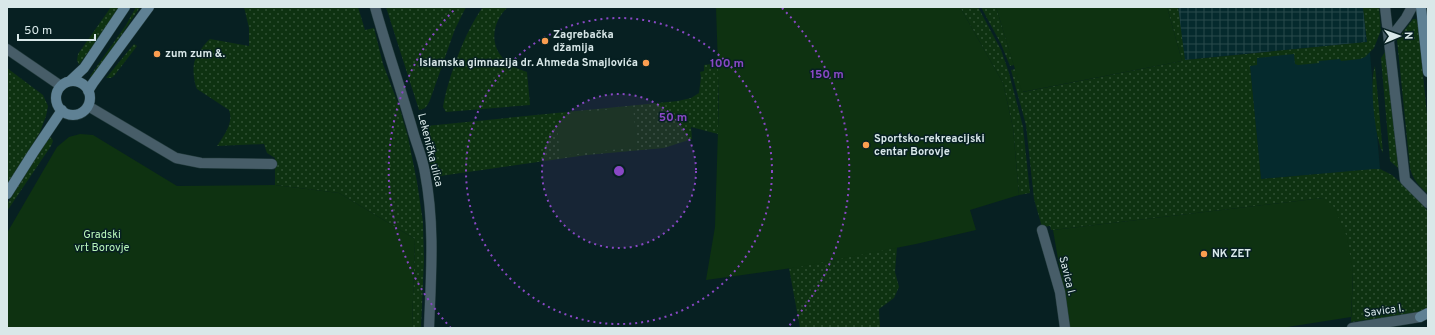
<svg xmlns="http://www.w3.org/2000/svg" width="1435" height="335" viewBox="0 0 1435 335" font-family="Overpass,sans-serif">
<defs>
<pattern id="industrial-grid" width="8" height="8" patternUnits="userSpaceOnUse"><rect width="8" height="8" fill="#052a2d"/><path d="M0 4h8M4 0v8" fill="none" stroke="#29494b"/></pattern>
<pattern id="grass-dots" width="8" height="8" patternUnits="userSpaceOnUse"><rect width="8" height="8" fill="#0e3211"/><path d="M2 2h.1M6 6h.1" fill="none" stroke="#305034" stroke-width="1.8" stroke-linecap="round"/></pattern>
</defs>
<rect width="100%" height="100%" fill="#072022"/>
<!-- built -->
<path fill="#052a2d" d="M1361,45L1370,53L1380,169L1261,179L1249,58Z"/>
<!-- industrial -->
<path fill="url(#industrial-grid)" d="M1178,7H1363L1367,42L1184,60Z"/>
<!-- grass -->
<path fill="url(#grass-dots)" d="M111,7H120L79,65L77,60L78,54Z
M136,7H140L93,78L90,76L126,25Z
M244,7H358L365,30L374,28L383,64L399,106L408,137L417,182L423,222L424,260L421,328H412L415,239L339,193L275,185V158L267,153L264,144L217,146C224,135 234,123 229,110L197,89C194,83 192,67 195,60C197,54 205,43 210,39L249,46V28Z
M386,7H466L455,29L430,100C427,106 426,109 419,110Z
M483,7H508C492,21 488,47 507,62C513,67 519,69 527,72L530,105L446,112L443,107C448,78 465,31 483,7Z
M960,7H978L1001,50L1009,73L1023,127L1030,193L1019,195L1013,128L1003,83Z
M981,7H996L1014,65L1010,66L1001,44Z
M1167,7H1178L1185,60L1367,42L1363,7H1379L1381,30L1374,48L1365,57L1360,59L1341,61L1340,59L1319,61V63L1298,65L1295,64L1294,54L1257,58V65L1250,66L1261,179L1374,169H1380L1392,175L1418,198L1428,212V308L1418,313L1351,322L1353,272L1323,198L1053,230H1051L1050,226L1042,227L1034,199L1026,125L1011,70L1016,69L1023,92L1182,61Z
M1413,19H1416L1418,24L1428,125V194C1419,186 1413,180 1410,168L1397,40Z
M134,44L137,46L114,76L111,78H106Z
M1385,52L1399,167L1398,168L1390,161L1381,58Z
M719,63L718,134L691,127L692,139L664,148L587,155L433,177L424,132L423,128L426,126L678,101L691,98L699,93L701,77L700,72L704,71V65Z
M1375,66L1383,153C1375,139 1369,82 1375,66Z
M7,68L43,95L48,106L46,116L40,132L7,187Z
M51,137L53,141L51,146L7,211V204L42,146Z
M897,247L895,272L899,287L894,298L879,309L880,328H800L789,268Z"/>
<!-- green -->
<path fill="#0e3211" d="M716,7H960L1003,83L1013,128L1019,195L970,210L976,230L916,244L799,267L706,280L715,227L719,97Z
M996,7H1167L1182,61L1022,92Z
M633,107L637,147L560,156L556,115Z
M80,134L93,135L177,186L275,185L339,193L415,239L412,328H7V233L57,147L69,137Z
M1323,198L1334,207L1347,237L1353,272L1351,317L1281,328H1070L1053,230Z"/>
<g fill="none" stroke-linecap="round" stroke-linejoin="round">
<defs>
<path id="street" d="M375,7C387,50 402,92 414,135C418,148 423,160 425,173C435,225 431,276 429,328
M1385,7L1405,180L1428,203
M1389,40L1406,18L1412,7
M7,49L61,86
M88,106L176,158L201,163L272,164
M1042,230L1060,292L1065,328
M1352,328L1420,317"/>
<path id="secondary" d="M1421,7L1428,72
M70,81L84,68L125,7
M56 98a17 17 0 1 1 34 0a17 17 0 1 1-34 0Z
M88,91L93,83L149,7
M7,194L33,153L62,110
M1420,317L1428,313"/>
</defs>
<!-- street casing -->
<use href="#street" stroke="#243c3e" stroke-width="11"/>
<!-- secondary casing -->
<use href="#secondary" stroke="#243c3e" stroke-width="11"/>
<!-- street -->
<use href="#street" stroke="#475d68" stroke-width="10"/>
<!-- secondary -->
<use href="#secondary" stroke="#5f8194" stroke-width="10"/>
</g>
<!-- distance rings -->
<circle cx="619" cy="171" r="77" fill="#8948c5" fill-opacity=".12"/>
<g fill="none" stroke="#8948c5" stroke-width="2" stroke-dasharray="2 4">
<circle cx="619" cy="171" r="77"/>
<circle cx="619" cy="171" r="153"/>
<path d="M451 328A230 230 0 0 1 456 8M782 8A230 230 0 0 1 787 328"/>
</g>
<!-- markers -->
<g fill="#fb9e50" stroke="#072022" stroke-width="1.5">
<circle cx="545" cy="41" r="4"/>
<circle cx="157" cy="54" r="4"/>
<circle cx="646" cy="63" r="4"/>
<circle cx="866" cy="145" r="4"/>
<circle cx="1204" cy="254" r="4"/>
</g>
<g text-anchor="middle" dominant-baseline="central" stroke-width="3" stroke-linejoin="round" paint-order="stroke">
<!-- poi labels -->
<g font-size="11" font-weight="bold" fill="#d9e8e9" stroke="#072022" text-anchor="start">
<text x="553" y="35">Zagrebačka<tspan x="553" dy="13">džamija</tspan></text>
<text x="165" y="54">zum zum &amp;.</text>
<text x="638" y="63" text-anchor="end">Islamska gimnazija dr. Ahmeda Smajlovića</text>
<text x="874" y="139">Sportsko-rekreacijski<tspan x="874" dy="13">centar Borovje</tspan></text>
<text x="1212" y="254">NK ZET</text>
</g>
<!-- street labels -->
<g font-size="11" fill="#d9e8e9" stroke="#072022">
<text transform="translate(430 150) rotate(76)">Lekenička ulica</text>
<text transform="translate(1067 276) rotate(76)">Savica I.</text>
<text transform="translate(1384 311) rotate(-8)">Savica I.</text>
</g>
<!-- park labels -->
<g font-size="11" fill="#b9f5ba" stroke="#072022">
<text x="102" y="235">Gradski<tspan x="102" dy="13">vrt Borovje</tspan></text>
</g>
</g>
<circle cx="619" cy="171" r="6" fill="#8948c5" stroke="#072022" stroke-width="2"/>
<g font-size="12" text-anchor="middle" font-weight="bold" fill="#8948c5" stroke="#072022" stroke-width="3" stroke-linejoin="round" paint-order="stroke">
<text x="727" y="67">100 m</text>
<text x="827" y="78">150 m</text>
<text x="673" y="121">50 m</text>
</g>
<!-- border -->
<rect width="1435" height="335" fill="none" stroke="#d9e8e9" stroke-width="16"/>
<!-- north arrow -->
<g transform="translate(1399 36) rotate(88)" stroke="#072022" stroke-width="3" paint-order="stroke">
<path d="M0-3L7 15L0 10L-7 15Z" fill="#d9e8e9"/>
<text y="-6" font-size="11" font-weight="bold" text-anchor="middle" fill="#d9e8e9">N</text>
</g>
<!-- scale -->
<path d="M18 34v6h77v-6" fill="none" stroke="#d9e8e9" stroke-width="2"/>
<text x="24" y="34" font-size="12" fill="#d9e8e9" stroke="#072022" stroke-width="3" paint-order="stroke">50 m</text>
</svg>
